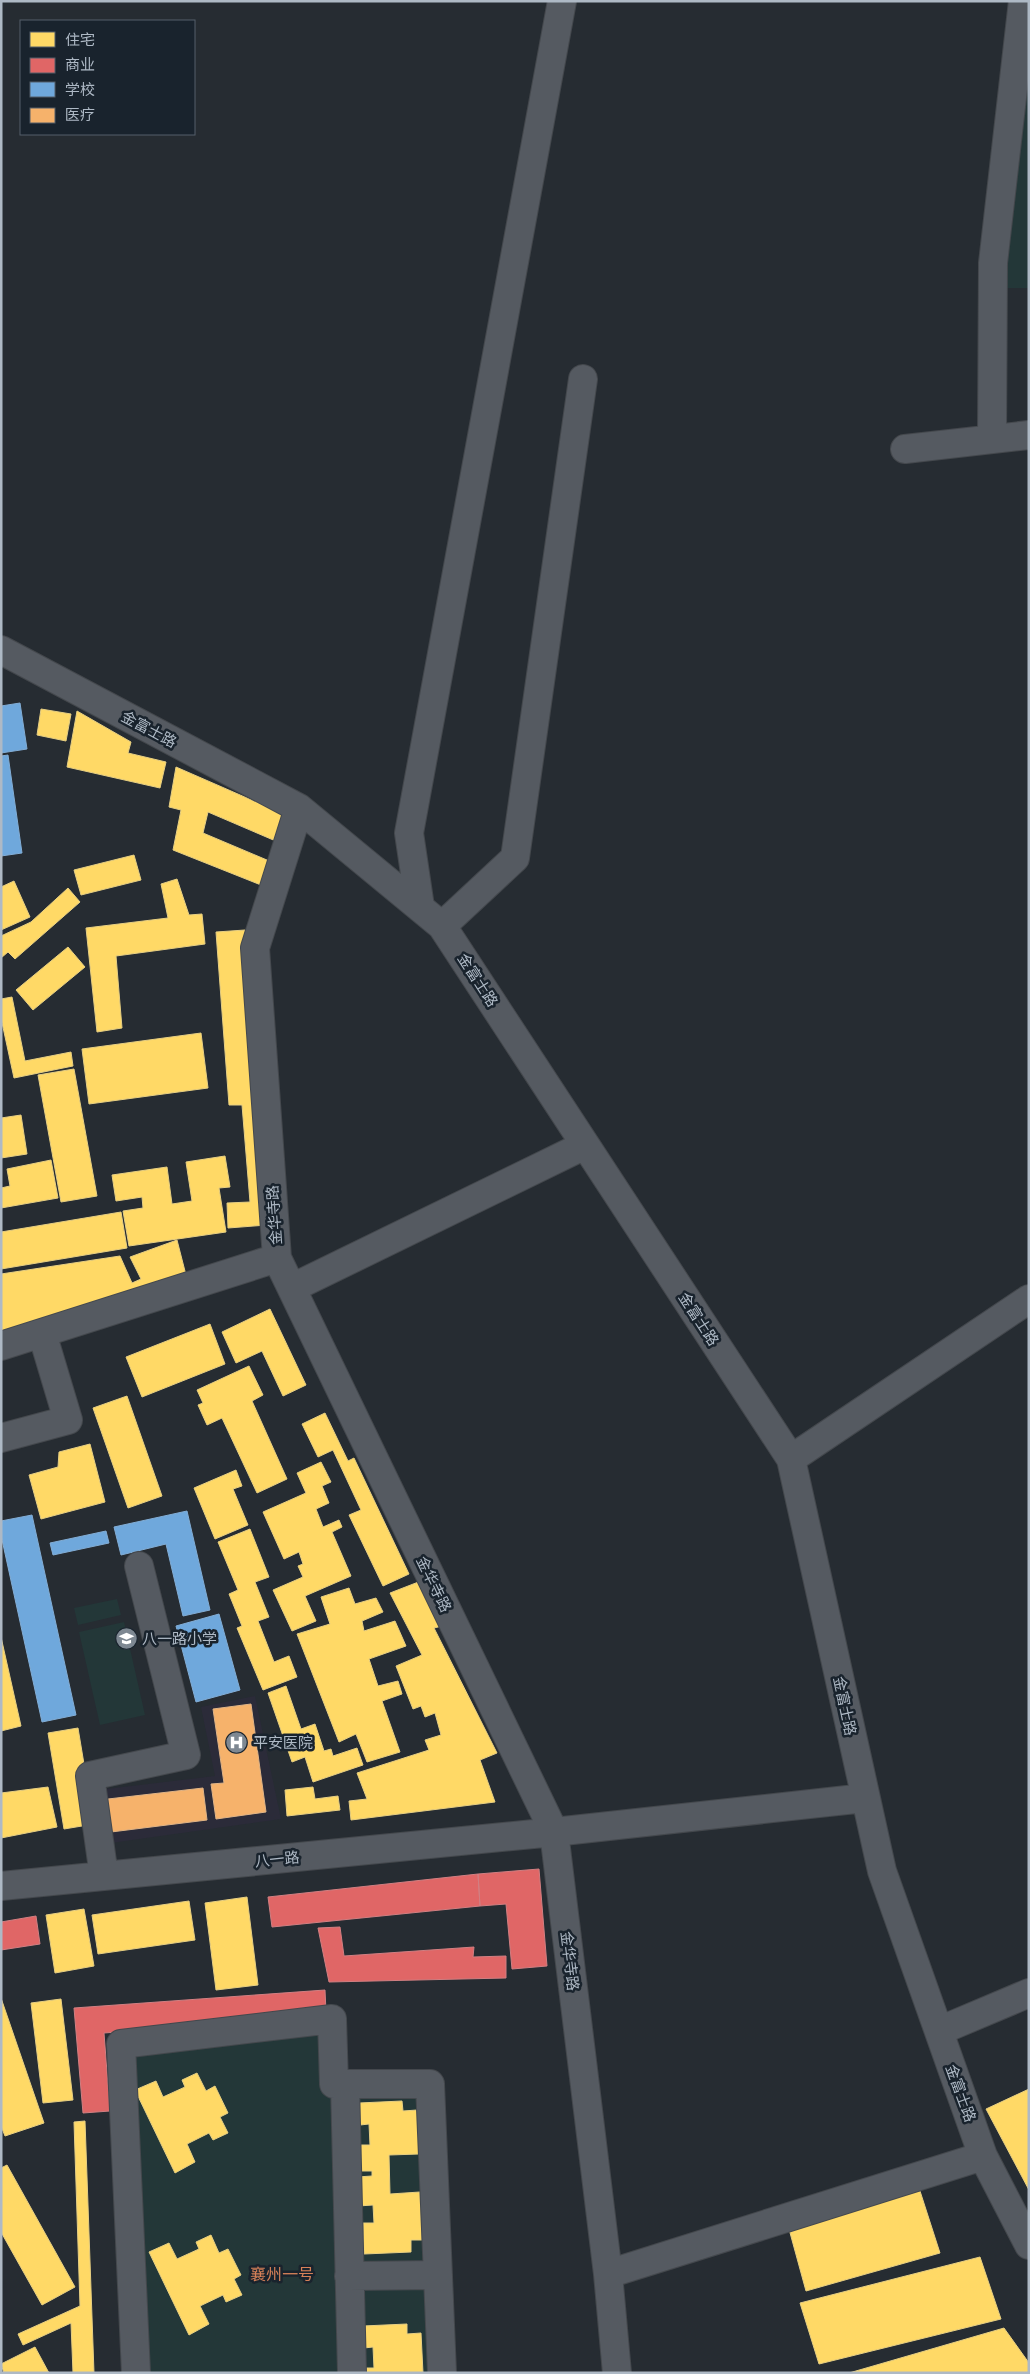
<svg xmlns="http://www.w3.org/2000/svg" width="1030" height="2374" viewBox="0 0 1030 2374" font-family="Poppins,'Noto Sans SC',sans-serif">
<rect width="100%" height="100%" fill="#262c32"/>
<!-- medical -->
<path fill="#2b2b39" d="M255,1696L281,1819L104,1844L98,1790L215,1776L201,1707Z"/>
<!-- green -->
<path fill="#233738" d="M1029,1V288H999Z
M117,1599L121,1615L78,1625L74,1608Z
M124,1622L145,1715L100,1725L79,1632Z
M332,2019L334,2084H430L442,2373H137L121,2044Z"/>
<!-- homes -->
<path fill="#ffd966" stroke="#e7cf82" d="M41,709L71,714L66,741L37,735Z
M77,711L131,742L128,753L166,762L160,788L67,767Z
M176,767L286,815L278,842L208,812L203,833L274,863L266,887L173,850L181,810L169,807Z
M134,855L141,880L81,895L74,870Z
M177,879L189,915L202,914L205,944L116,956L122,1028L97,1032L86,928L168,918L161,884Z
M14,881L30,917L1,930V887Z
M68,888L80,902L15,959L8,952L1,958V936L31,922Z
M245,930L267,1225L228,1228L227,1203L250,1202L242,1105H229L216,932Z
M68,947L85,967L33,1010L16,990Z
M12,997L25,1061L71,1052L73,1066L14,1078L1,1018V999Z
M201,1033L208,1088L89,1104L82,1049Z
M74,1069L97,1196L61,1202L38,1075Z
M21,1115L27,1154L1,1158V1118Z
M225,1156L230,1187L219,1188L226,1232L129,1246L123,1211L143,1208L142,1197L116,1201L112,1175L167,1167L172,1204L192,1201L186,1162Z
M51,1160L58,1198L1,1208V1188L10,1186L7,1169Z
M121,1212L127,1248L1,1269V1232Z
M177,1240L187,1279L1,1337V1274L120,1256L132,1283L141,1279L130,1257Z
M270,1309L306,1385L283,1396L262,1351L236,1363L222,1332Z
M210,1324L225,1364L142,1397L126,1357Z
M249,1366L263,1395L252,1401L287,1479L257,1493L222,1418L207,1425L198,1405L203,1403L197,1390Z
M127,1396L162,1496L128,1508L93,1408Z
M325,1413L348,1461L354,1458L409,1574L383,1586L349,1515L361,1510L333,1450L318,1457L302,1424Z
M90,1444L105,1502L41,1519L29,1475L58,1467L59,1452Z
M321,1462L331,1482L322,1486L329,1503L316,1509L323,1527L339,1520L342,1527L332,1532L351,1576L305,1596L316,1621L292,1631L273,1590L303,1577L298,1566L303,1564L299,1552L284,1559L263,1512L306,1493L297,1473Z
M236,1470L242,1486L233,1489L248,1525L215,1539L194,1488Z
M250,1529L269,1577L255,1582L269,1617L258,1621L274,1662L289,1656L297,1677L263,1690L237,1628L242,1626L229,1594L238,1590L218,1542Z
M421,1581L442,1626L434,1628L497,1753L480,1760L495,1802L351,1820L349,1801L367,1799L357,1773L429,1750L425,1740L441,1735L435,1713L425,1717L421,1706L413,1709L396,1666L422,1655L390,1593Z
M349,1588L355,1604L376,1598L383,1612L362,1621L364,1631L395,1621L406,1646L369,1659L378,1686L398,1681L402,1694L382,1701L400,1752L367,1762L356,1734L339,1742L297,1634L330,1624L321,1597Z
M1,1637L21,1726L1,1731Z
M286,1686L301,1729L315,1724L324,1751L331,1749L333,1756L357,1748L363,1765L313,1782L305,1757L292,1762L268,1693Z
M78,1728L94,1824L64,1829L48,1733Z
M48,1787L57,1827L1,1838V1793Z
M313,1787L315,1799L338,1796L340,1810L287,1816L285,1790Z
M247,1897L258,1985L216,1990L205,1903Z
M189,1901L195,1940L98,1954L92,1915Z
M84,1909L94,1966L55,1973L46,1915Z
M1,1998L44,2123L5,2136L1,2126Z
M61,1999L73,2100L43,2103L31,2003Z
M197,2073L206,2091L215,2086L228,2113L220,2117L228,2133L213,2140L209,2133L187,2144L195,2162L175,2173L135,2090L156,2081L163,2097L185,2087L182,2080Z
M1029,2089V2190L986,2109Z
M402,2101L403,2111L417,2110L419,2154L389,2155L390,2194L420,2192L422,2240H411V2252L364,2254L363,2223H374L373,2205L358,2206L357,2177L372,2176V2171H359L357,2145H370L369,2124L360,2125L359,2103Z
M85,2121L94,2373H73L71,2323L23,2345L18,2334L80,2306L74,2122Z
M7,2165L75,2287L42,2305L1,2232V2168Z
M920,2191L940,2253L806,2291L789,2229Z
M211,2235L219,2253L228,2249L241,2275L234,2279L242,2295L226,2302L223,2295L200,2306L209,2324L189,2335L149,2252L169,2243L177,2259L199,2249L196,2242Z
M980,2257L1001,2319L819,2364L800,2303Z
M407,2324V2334L421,2333L423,2373H362V2368H374L373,2347L364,2348L363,2326Z
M1004,2328L1029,2363V2373H849Z
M35,2347L49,2373H4L1,2364Z"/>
<!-- shops -->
<path fill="#e06666" stroke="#d17f82" d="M539,1869L547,1966L512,1969L506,1904L480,1906L478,1874Z
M478,1874L480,1906L272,1927L268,1897Z
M36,1916L40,1944L1,1950V1922Z
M340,1927L344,1956L474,1947L473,1957L506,1956V1978L329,1982L318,1928Z
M325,1990L326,2012L290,2019L104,2033L110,2111L83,2113L74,2008Z"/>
<!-- schools -->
<path fill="#6fa8dc" stroke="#82add5" d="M20,703L27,749L1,753V706Z
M8,755L22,853L1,856V756Z
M187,1511L210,1610L183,1616L166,1544L121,1555L114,1527Z
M32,1515L76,1715L42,1722L1,1535V1521Z
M106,1531L109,1543L53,1555L50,1543Z
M219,1614L240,1690L196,1702L176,1626Z"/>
<!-- health -->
<path fill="#f6b26b" stroke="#e0b486" d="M251,1704L266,1812L216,1819L211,1784L224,1783L213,1709Z
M203,1788L207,1820L111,1832L108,1799Z"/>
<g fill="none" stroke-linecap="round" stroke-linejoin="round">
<defs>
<path id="minor" d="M992,439L993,263L1023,1
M905,449L1029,435
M1,650L299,808L442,926L791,1459L882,1871L983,2156L1029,2245
M299,808L255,948L277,1258L554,1832L608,2274L617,2373
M420,907L409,833L562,1
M442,926L515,858L583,379
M292,1288L585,1145
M1,1346L277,1258
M1,1438L68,1420L42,1333
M791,1459L1029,1299
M104,1876L90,1776L186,1755L139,1566
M1,1886L554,1832L865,1798
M939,2031L1029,1993
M345,2084L352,2373
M608,2274L983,2156
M349,2276L438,2275
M136,2373L121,2044L332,2019L334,2084H430L442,2373"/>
</defs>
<!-- minor casing -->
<use href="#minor" stroke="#44484d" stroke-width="30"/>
<!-- minor -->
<use href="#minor" stroke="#555a61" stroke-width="28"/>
</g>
<!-- icons -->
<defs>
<symbol id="school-disc" viewBox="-11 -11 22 22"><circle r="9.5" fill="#7e8892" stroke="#19232d"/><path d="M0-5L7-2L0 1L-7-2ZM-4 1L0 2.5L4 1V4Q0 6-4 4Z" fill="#fff"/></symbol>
<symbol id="hospital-disc" viewBox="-11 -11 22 22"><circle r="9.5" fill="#7e8892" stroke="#19232d"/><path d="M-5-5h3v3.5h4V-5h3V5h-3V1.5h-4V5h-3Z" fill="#fff"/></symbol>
</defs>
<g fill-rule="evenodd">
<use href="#school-disc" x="114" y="1626" width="25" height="25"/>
<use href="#hospital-disc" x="224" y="1730" width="25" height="25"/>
</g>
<g text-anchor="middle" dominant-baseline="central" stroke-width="5" stroke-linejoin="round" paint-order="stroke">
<!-- street labels -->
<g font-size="15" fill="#aeb9c5" stroke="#19232d">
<text transform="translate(149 729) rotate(28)">金富士路</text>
<text transform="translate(478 980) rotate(57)">金富士路</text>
<text transform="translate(274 1215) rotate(-94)">金华寺路</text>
<text transform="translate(699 1319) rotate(57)">金富士路</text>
<text transform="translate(434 1584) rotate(64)">金华寺路</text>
<text transform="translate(845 1706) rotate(78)">金富士路</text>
<text transform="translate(277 1859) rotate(-6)">八一路</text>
<text transform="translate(570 1961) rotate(83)">金华寺路</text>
<text transform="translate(961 2093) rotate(70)">金富士路</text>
</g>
<!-- poi labels -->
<g font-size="15" fill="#aeb9c5" stroke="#19232d" text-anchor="start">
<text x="142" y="1638">八一路小学</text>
<text x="253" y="1742">平安医院</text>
</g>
<!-- neighbourhood labels -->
<g font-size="16" fill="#d68158" stroke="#19232d">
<text x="282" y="2274">襄州一号</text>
</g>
</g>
<!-- border -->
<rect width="1030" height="2374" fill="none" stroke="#aeb9c5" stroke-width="5"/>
<!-- legend -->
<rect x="20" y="20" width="175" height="115" fill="#19232d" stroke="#555f6a"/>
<rect x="30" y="32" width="25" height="15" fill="#ffd966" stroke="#555f6a"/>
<text x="65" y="45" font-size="15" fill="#aeb9c5">住宅</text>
<rect x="30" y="58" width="25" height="15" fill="#e06666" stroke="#555f6a"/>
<text x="65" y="70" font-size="15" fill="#aeb9c5">商业</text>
<rect x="30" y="82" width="25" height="15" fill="#6fa8dc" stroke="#555f6a"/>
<text x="65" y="95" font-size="15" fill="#aeb9c5">学校</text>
<rect x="30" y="108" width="25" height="15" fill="#f6b26b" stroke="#555f6a"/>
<text x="65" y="120" font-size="15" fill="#aeb9c5">医疗</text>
</svg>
